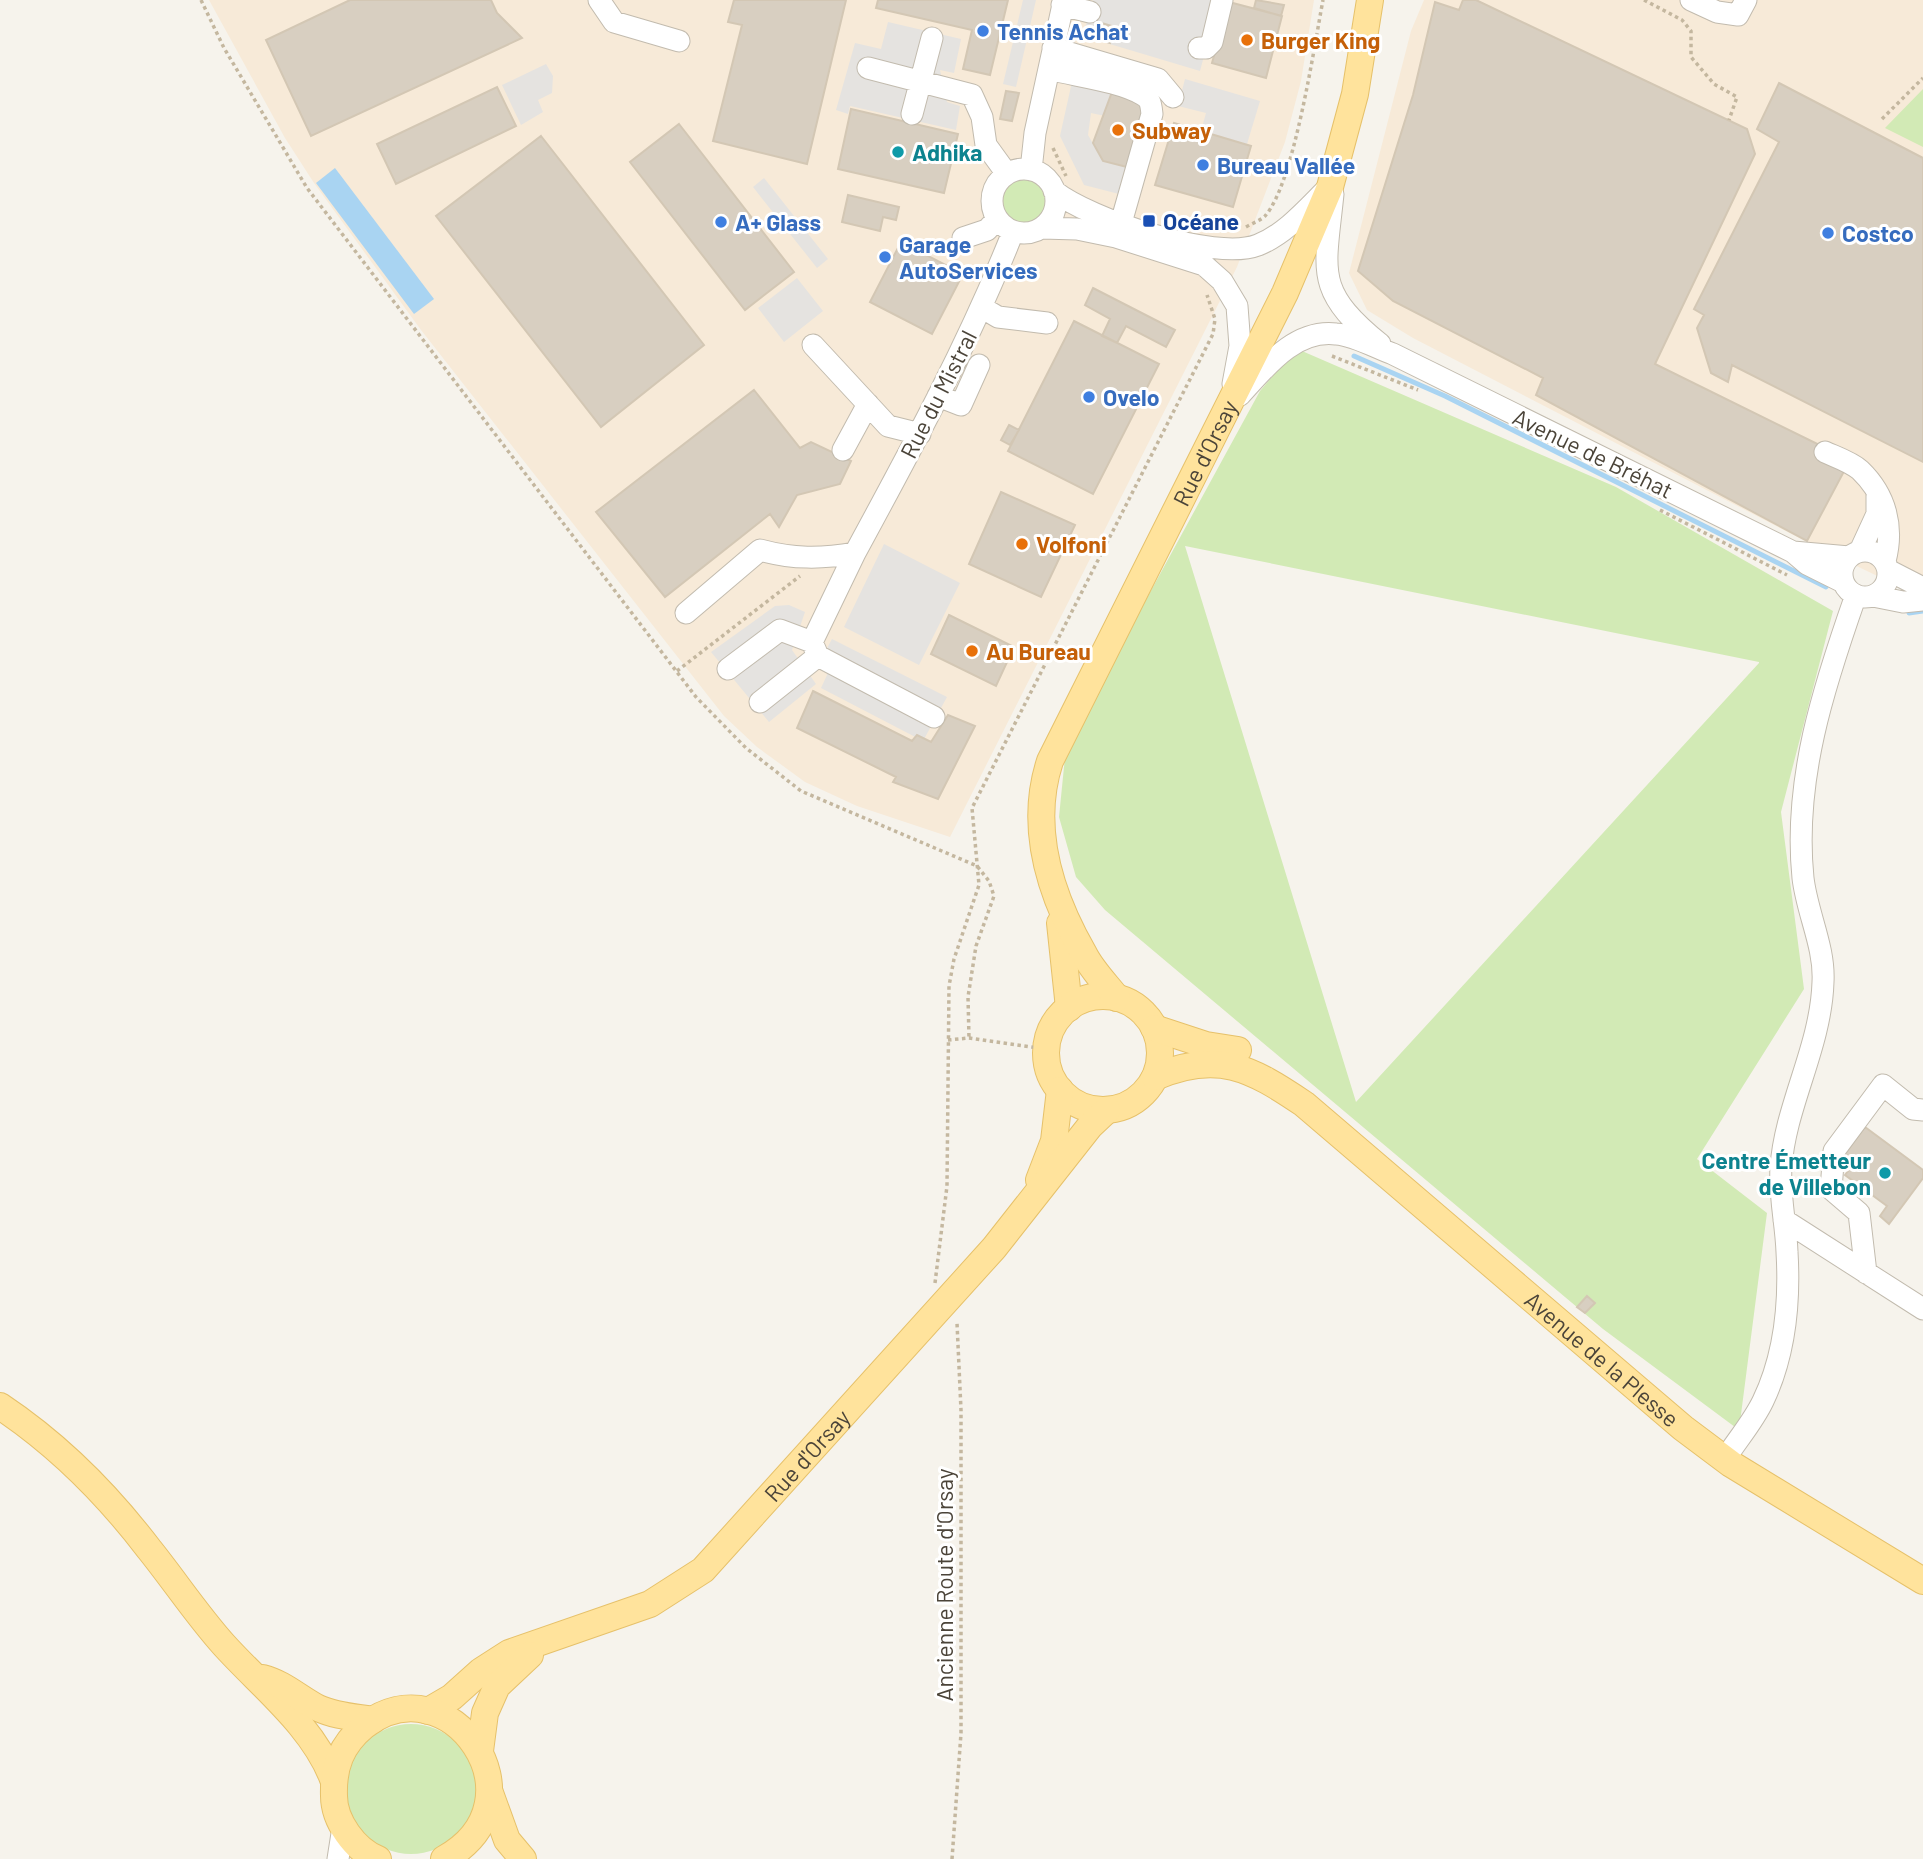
<svg xmlns="http://www.w3.org/2000/svg" width="1923" height="1859" viewBox="0 0 1923 1859" font-family="Barlow,sans-serif">
<rect width="100%" height="100%" fill="#f6f3ec"/>
<!-- commercial -->
<path fill="#f7ead8" d="M209,0H1314L1301,81L1285,142L1237,267L950,837L857,806L805,782L757,747L724,716L421,330L314,183L285,138Z
M1424,0H1923V589L1898,586L1807,542L1413,338L1367,310L1349,273L1411,31Z"/>
<!-- green -->
<path fill="#d2eab5" fill-rule="evenodd" d="M1923,89V147L1885,128Z
M1003 201a22 22 0 1 1 44 0a22 22 0 1 1-44 0Z
M1302,351L1616,487L1833,611L1781,812L1804,989L1697,1159L1767,1213L1739,1430L1603,1329L1105,910L1076,877L1059,817L1065,757L1124,640L1260,391L1287,359ZM1185,546L1759,662V663L1356,1102Z
M346 1789a65 65 0 1 1 130 0a65 65 0 1 1-130 0Z"/>
<!-- parking -->
<path fill="#e5e3e0" d="M1023,0H1036L1016,87L1003,84Z
M1093,0H1219L1200,71L1083,36Z
M888,22L961,39L954,73L940,70L947,102L960,106L956,130L850,106L848,114L836,110L855,43L881,49Z
M546,64L553,76L552,93L538,100L543,112L521,125L502,85Z
M1185,79L1260,101L1247,144L1201,131L1206,113L1178,106Z
M1072,82L1112,92L1105,116L1091,113L1088,135L1103,161L1127,167L1119,194L1084,185L1060,136Z
M764,178L828,259L817,268L753,187Z
M797,278L823,311L784,342L758,308Z
M884,544L960,583L919,665L844,627Z
M789,605L805,612L792,650L816,684L769,722L711,652L775,606Z
M832,639L947,697L923,741L821,688L827,675L825,652Z"/>
<!-- water -->
<path fill="#a9d4f2" d="M335,168L434,299L414,314L316,183Z"/>
<g fill="none" stroke-linecap="round" stroke-linejoin="round">
<!-- stream -->
<path stroke="#a9d4f2" stroke-width="5" d="M1354,356L1445,396L1826,587
M1909,613L1923,611"/>
</g>
<!-- building -->
<path fill="#d8cfc1" stroke="#d3c7b4" stroke-width="2" d="M350,0H491L497,13L522,38L311,136L266,40Z
M734,0H846L807,164L713,141L742,25L728,22Z
M878,0H1008L990,75L963,69L972,30L876,8Z
M1256,0L1284,5L1281,16L1254,8Z
M1463,0H1476L1747,129L1755,154L1655,364L1850,460L1807,541L1536,395L1543,378L1393,301L1358,271L1413,95L1435,2L1459,10Z
M1229,2L1282,16L1266,78L1212,63Z
M1098,22L1115,27L1110,43L1094,38Z
M1779,83L1923,158V462L1732,365L1728,382L1711,373L1697,328L1704,315L1694,309L1779,142L1757,129Z
M497,87L516,126L396,184L377,144Z
M1006,91L1019,93L1012,121L1000,119Z
M1112,92L1139,100L1143,112L1127,167L1103,161L1093,143Z
M851,109L958,134L944,193L838,169Z
M1174,123L1251,146L1233,207L1155,185Z
M679,124L794,272L745,310L630,162Z
M541,136L704,345L601,427L436,216Z
M848,195L899,207L896,220L883,217L880,231L842,222Z
M901,242L963,274L932,334L870,302Z
M1093,288L1175,330L1166,347L1126,326L1117,343L1102,336L1110,319L1085,305Z
M1074,321L1159,364L1093,494L1008,451Z
M754,390L800,448L811,442L851,461L840,484L797,495L779,527L770,514L665,597L596,512Z
M1009,425L1019,430L1010,445L1001,440Z
M1001,492L1075,525L1041,597L969,564Z
M949,615L1014,647L996,686L931,654Z
M813,691L912,741L917,735L931,742L948,715L975,726L938,799L893,782L896,777L797,728Z
M1865,1127L1923,1170V1178L1889,1224L1880,1216L1887,1206L1845,1175L1856,1161L1845,1154Z
M1587,1296L1595,1303L1585,1313L1577,1307Z"/>
<g fill="none" stroke-linecap="round" stroke-linejoin="round">
<defs>
<path id="minor" d="M599,0L614,22L679,41
M1691,0L1717,12L1738,15L1746,0
M1062,5L1090,12
M1053,48L1158,79L1173,97
M1199,48H1206L1212,42L1222,0
M868,68L972,95L982,117L986,145L1007,174
M1049,69C1075,76 1120,81 1143,95C1151,99 1151,106 1152,114L1121,223
M912,114L932,38
M992 201a32 32 0 1 1 64 0a32 32 0 1 1-64 0Z
M1031,170L1035,133L1064,0
M1054,191C1089,219 1215,262 1258,245C1284,235 1306,210 1325,191
M1333,194C1325,273 1314,290 1380,344
M1042,228L1077,229L1116,237L1204,265L1222,281L1237,306L1240,346L1233,384
M963,238L987,230L997,219
M981,307L998,317L1047,323
M813,345L888,426L920,434
M1240,395C1265,368 1294,329 1336,334C1354,335 1376,348 1393,354L1793,552L1807,564L1843,582
M938,396L961,405L979,365
M843,450L868,404
M1825,452C1836,457 1851,462 1860,470C1886,495 1894,527 1885,561
M1842 574a23 23 0 1 1 46 0a23 23 0 1 1-46 0Z
M1860,551L1877,514V496
M1793,552L1849,557
M855,553L812,642L818,656L934,717
M1888,570L1923,588
M1873,596L1903,602L1923,600
M686,613L760,550C793,559 821,559 855,553C912,448 969,343 1013,232
M728,669L780,630L812,642
M760,702L818,656
M1784,1220L1923,1309
M1866,1273L1859,1213L1831,1189L1834,1151L1883,1085L1913,1109L1923,1110
M1725,1459C1737,1440 1753,1422 1763,1401C1785,1355 1790,1302 1787,1252C1786,1223 1779,1196 1781,1167C1785,1106 1821,1047 1823,982C1825,947 1807,913 1803,878C1793,780 1824,686 1856,595
M338,1859L343,1827"/>
<g id="major">
<path d="M1060,923L1069,1008"/>
<circle cx="1103" cy="1053" r="57"/>
<path id="s1" d="M1117,998C1106,984 1092,970 1084,954C1050,895 1028,828 1050,761L1285,293L1330,187L1355,94L1370,0"/>
<path d="M1154,1028L1206,1045L1238,1050"/>
<path id="s2" d="M1155,1077C1217,1050 1251,1068 1304,1104L1683,1428L1731,1464L1923,1581"/>
<path d="M1039,1180L1054,1141L1060,1090"/>
<path d="M0,1406C57,1444 107,1494 149,1549C174,1580 197,1615 224,1645C261,1686 313,1726 333,1779"/>
<path d="M263,1678C283,1683 299,1698 318,1708C335,1716 354,1717 373,1720"/>
<path id="s3" d="M428,1711L452,1697L481,1671L509,1653L650,1604L703,1570L994,1248L1090,1126L1107,1110"/>
<path d="M480,1751L485,1713L497,1686L530,1655"/>
<path d="M490,1793L507,1840L523,1859"/>
<path d="M378,1859C355,1850 334,1821 334,1796C333,1767 341,1745 364,1726C449,1659 549,1801 444,1859"/>
</g>
</defs>
<!-- minor casing -->
<use href="#minor" stroke="#c2bbae" stroke-width="23"/>
<!-- major casing -->
<use href="#major" stroke="#e6c16a" stroke-width="28"/>
<!-- path -->
<path stroke="#c4b79f" stroke-width="3.5" stroke-dasharray="3.5 3.5" stroke-linecap="butt" d="M201,0L224,48L307,188L696,697L746,748L801,791L977,866L989,881L994,896L976,946L968,997L969,1038
M1644,0L1682,20L1691,31V57L1714,84L1737,97L1729,120
M1882,119L1923,78
M1053,148L1066,176
M1246,227C1253,223 1261,220 1265,216C1294,184 1314,47 1323,0
M1332,356L1418,390
M1660,510L1787,575
M677,671L800,576
M948,1040L969,1038L1046,1049
M935,1283L947,1186L949,986L954,959L979,885L972,808L1213,334L1215,319L1207,295
M952,1859L961,1733V1410L957,1323"/>
<!-- minor -->
<use href="#minor" stroke="#fff" stroke-width="21"/>
<!-- major -->
<use href="#major" stroke="#ffe39c" stroke-width="26"/>
</g>
<!-- markers -->
<g fill="#3f7fe0" stroke="#fff" stroke-width="2.5">
<circle cx="983" cy="31" r="7"/>
<circle cx="1203" cy="165" r="7"/>
<circle cx="721" cy="222" r="7"/>
<circle cx="1828" cy="233" r="7"/>
<circle cx="885" cy="257" r="7"/>
<circle cx="1089" cy="397" r="7"/>
</g>
<g fill="#e8710a" stroke="#fff" stroke-width="2.5">
<circle cx="1247" cy="40" r="7"/>
<circle cx="1118" cy="130" r="7"/>
<circle cx="1022" cy="544" r="7"/>
<circle cx="972" cy="651" r="7"/>
</g>
<g fill="#0f9aa8" stroke="#fff" stroke-width="2.5">
<circle cx="898" cy="152" r="7"/>
<circle cx="1885" cy="1173" r="7"/>
</g>
<rect fill="#1a4fb4" stroke="#fff" stroke-width="2.5" x="1142" y="214" width="14" height="14" rx="3.5"/>
<g text-anchor="middle" dominant-baseline="central" stroke-width="6" stroke-linejoin="round" paint-order="stroke">
<!-- shop labels -->
<g font-size="23" font-weight="bold" fill="#366cbe" stroke="#fff" text-anchor="start">
<text x="997" y="31">Tennis Achat</text>
<text x="1217" y="165">Bureau Vallée</text>
<text x="735" y="222">A+ Glass</text>
<text x="1842" y="233">Costco</text>
<text x="899" y="244">Garage<tspan x="899" dy="26">AutoServices</tspan></text>
<text x="1103" y="397">Ovelo</text>
</g>
<!-- food labels -->
<g font-size="23" font-weight="bold" fill="#c56008" stroke="#fff" text-anchor="start">
<text x="1261" y="40">Burger King</text>
<text x="1132" y="130">Subway</text>
<text x="1036" y="544">Volfoni</text>
<text x="986" y="651">Au Bureau</text>
</g>
<!-- culture labels -->
<g font-size="23" font-weight="bold" fill="#0d838f" stroke="#fff" text-anchor="start">
<text x="912" y="152">Adhika</text>
<text x="1871" y="1160" text-anchor="end">Centre Émetteur<tspan x="1871" dy="26">de Villebon</tspan></text>
</g>
<!-- transit labels -->
<g font-size="23" font-weight="bold" fill="#164399" stroke="#fff" text-anchor="start">
<text x="1163" y="221">Océane</text>
</g>
<!-- street labels -->
<g font-size="23" fill="#4b4439" stroke="#fff">
<text transform="translate(938 394) rotate(-63)">Rue du Mistral</text>
<text stroke="none"><textPath href="#s1" startOffset="602">Rue d'Orsay</textPath></text>
<text transform="translate(1593 453) rotate(26)">Avenue de Bréhat</text>
<text stroke="none"><textPath href="#s2" startOffset="553">Avenue de la Plesse</textPath></text>
<text stroke="none"><textPath href="#s3" startOffset="467">Rue d'Orsay</textPath></text>
<text transform="translate(944 1585) rotate(-90)">Ancienne Route d'Orsay</text>
</g>
</g>
</svg>
